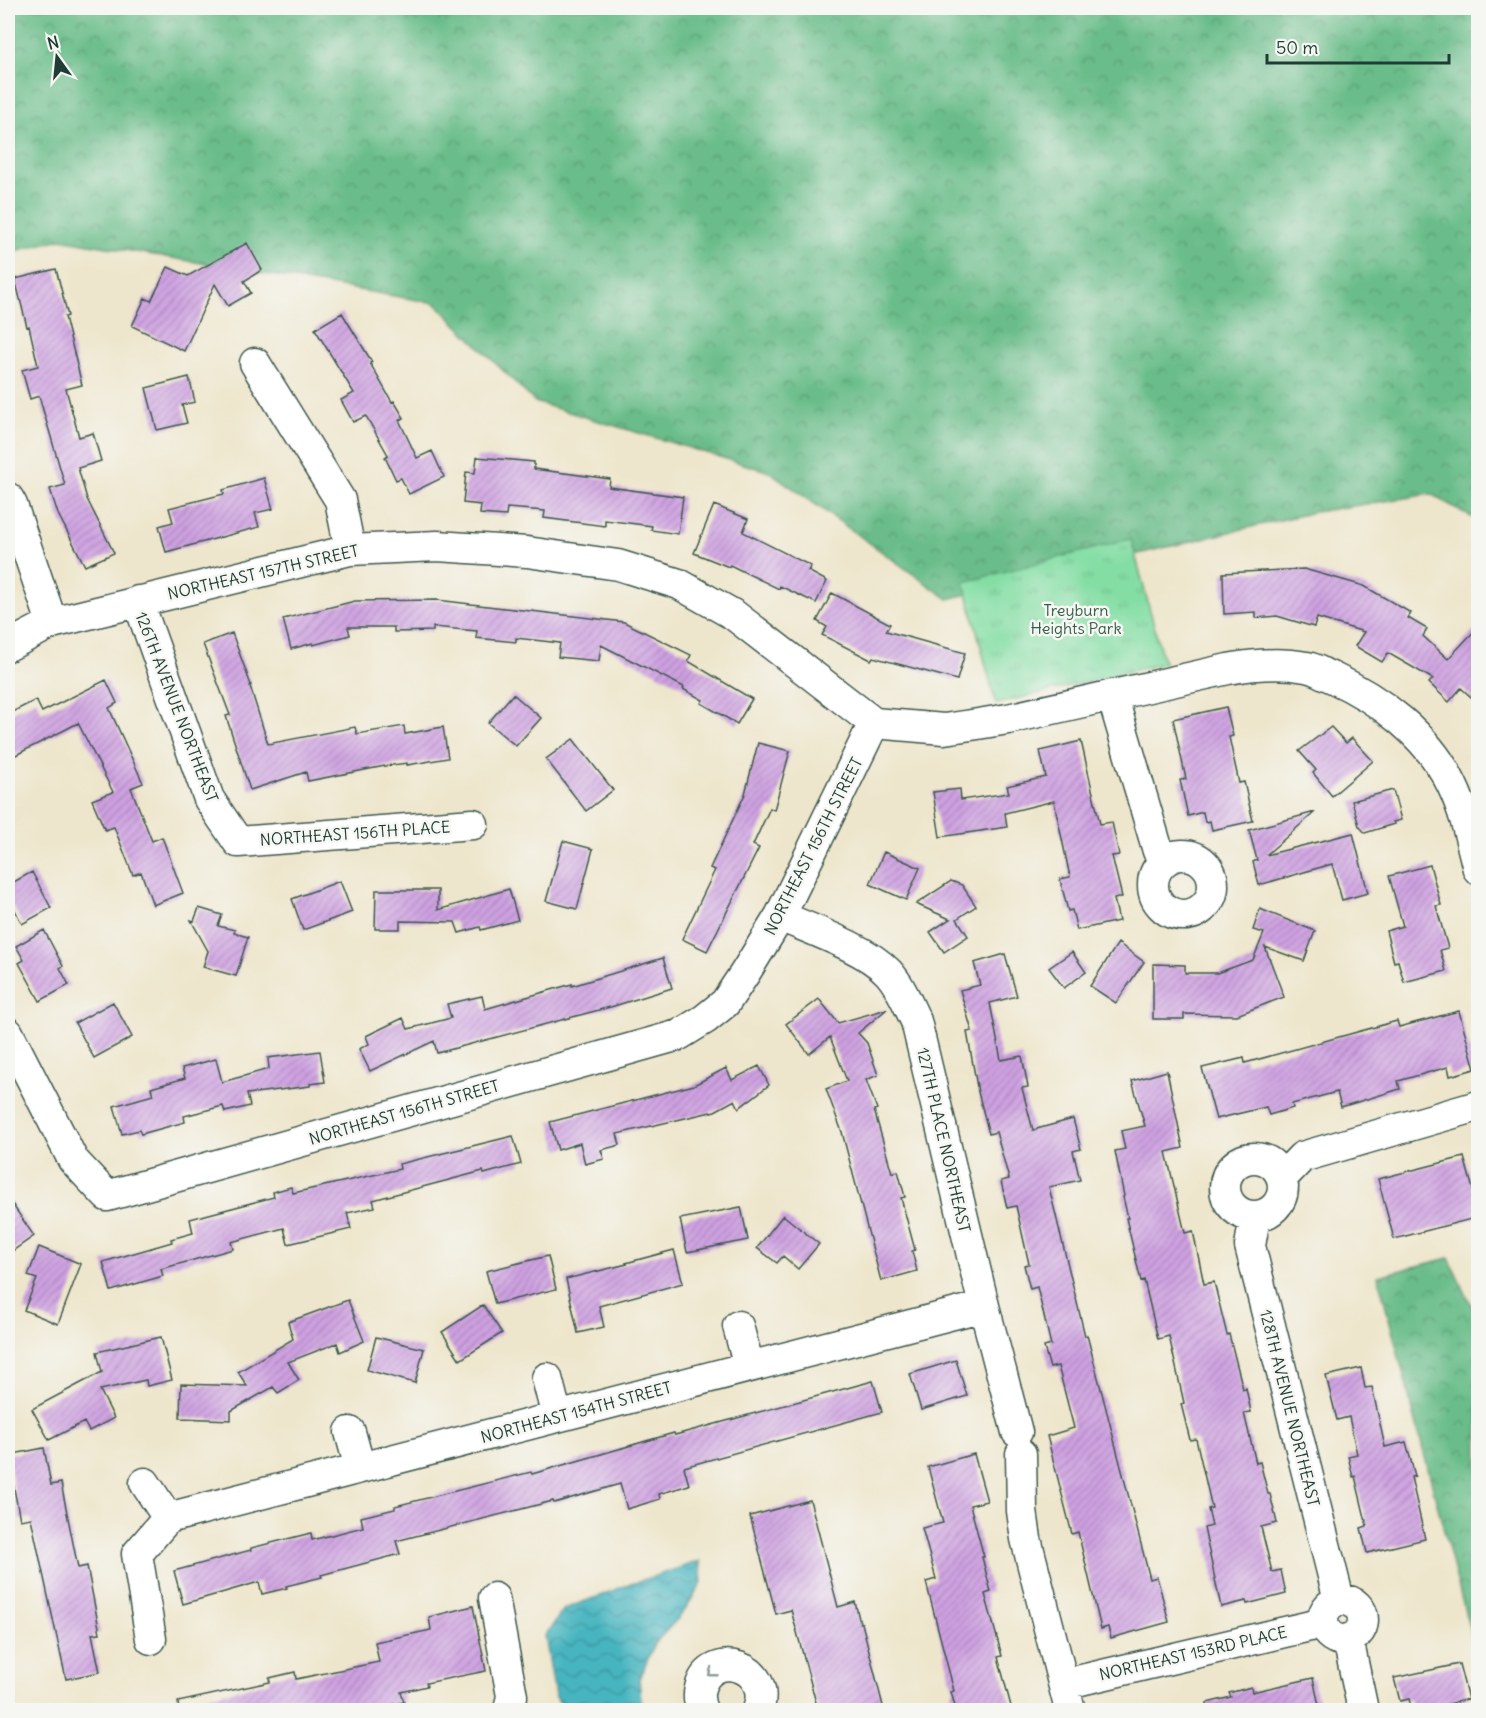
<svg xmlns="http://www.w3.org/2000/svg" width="1486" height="1718" viewBox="0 0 1486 1718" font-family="Delius,sans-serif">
<defs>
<pattern id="forest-crowns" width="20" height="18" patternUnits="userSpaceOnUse" patternTransform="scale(1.5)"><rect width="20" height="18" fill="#6bbd8a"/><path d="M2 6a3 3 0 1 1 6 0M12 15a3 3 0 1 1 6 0" fill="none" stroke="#579b72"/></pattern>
<pattern id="park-tufts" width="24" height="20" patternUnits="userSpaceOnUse" patternTransform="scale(1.5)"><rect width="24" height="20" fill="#84dea4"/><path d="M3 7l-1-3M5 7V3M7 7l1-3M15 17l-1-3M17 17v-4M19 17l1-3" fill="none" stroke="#72bf8e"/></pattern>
<pattern id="water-waves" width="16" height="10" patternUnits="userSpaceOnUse" patternTransform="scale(1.5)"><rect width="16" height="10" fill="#46b5c0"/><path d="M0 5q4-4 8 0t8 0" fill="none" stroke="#3a949d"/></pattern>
<pattern id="building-hatch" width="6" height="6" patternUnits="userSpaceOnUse" patternTransform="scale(1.5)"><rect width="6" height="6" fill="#cfa1e2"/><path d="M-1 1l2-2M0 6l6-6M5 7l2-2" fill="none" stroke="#a784b8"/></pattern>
</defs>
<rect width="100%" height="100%" fill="#f6f6f2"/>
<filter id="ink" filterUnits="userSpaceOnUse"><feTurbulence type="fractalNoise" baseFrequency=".0167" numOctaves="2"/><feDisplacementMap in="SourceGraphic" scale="12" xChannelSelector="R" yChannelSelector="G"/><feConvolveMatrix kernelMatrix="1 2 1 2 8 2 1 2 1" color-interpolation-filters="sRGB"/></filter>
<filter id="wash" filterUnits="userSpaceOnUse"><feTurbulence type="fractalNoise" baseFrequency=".008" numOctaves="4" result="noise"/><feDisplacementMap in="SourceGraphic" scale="24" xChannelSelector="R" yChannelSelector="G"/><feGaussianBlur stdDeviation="1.35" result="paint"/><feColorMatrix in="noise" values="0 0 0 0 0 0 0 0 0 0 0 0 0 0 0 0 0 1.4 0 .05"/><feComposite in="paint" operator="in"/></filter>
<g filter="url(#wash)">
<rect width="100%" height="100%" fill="#eee6cc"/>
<!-- forest -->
<path fill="url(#forest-crowns)" stroke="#457d5f" stroke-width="1.5" d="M8,8H1478V521L1431,494L1314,512L948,599L770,472L535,402L435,303L60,239L8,253Z
M1449,1258L1478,1319V1662L1378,1276Z"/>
<!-- park -->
<path fill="url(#park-tufts)" stroke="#528e6c" stroke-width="1.5" d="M1131,539L1164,663L996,704L964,582Z"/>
<!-- water -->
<path fill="url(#water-waves)" stroke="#32797a" stroke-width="1.5" d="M700,1561L702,1583L682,1614L655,1643L639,1679L642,1710H564L555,1695L545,1636L564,1609L628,1585Z"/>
<g id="blocks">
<!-- building -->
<path fill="url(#building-hatch)" d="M247,243L262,270L244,281L251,293L228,306L215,284L184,351L132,326L145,298L151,301L168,267L188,276Z
M56,269L68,316L65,317L82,385L66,389L79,437L93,433L101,461L78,468L87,499L114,553L85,566L58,514L50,489L65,485L39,396L30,399L22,370L38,366L29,326L27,327L15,279Z
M342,313L372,362L370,363L392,402L394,401L404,418L399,420L417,458L432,451L444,477L409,494L401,478L396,480L385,457L388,455L366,416L353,422L341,400L354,393L315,329Z
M189,377L195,402L182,405L187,423L157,430L146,388Z
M477,457L534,462V469L610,479L609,487L683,497L678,534L651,530L652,526L605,520V526L544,518L545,511L507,508L506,516L480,514L481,505L463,503L466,472L475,473Z
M264,478L273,509L255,513L259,527L166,552L159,526L173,522L169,508L224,494L223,490Z
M714,505L748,519L743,532L811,566L808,571L827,581L816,603L780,586L779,589L730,565L729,567L694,553Z
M1304,569L1364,586L1411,613L1408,618L1427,629L1423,636L1448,659L1479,626V704L1461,688L1449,702L1429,683L1433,679L1388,653L1382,662L1355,646L1364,632L1317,618L1314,627L1277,616L1256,618V612L1224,614L1223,573Z
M832,593L890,624L886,631L965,653L957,680L873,657L871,660L822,635L827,627L817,621Z
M437,600L624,622L691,655L688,661L752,699L737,724L701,703L703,700L683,689L684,687L601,645L599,661L558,657L560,643L516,638V642L476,638L477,631L433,627V631L394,632V627H348L350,635L313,645V643L291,649L283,619L355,601Z
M232,633L251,685L250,686L268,744L355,727L357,734L404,726L405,734L443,727L448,758L407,765V763L385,766L308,781L306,772L250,790L226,716L230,715L203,644Z
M106,680L117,703L109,708L143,783L131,788L152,841L162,837L183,893L153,905L141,872L133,875L114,827L105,830L92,800L113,792L78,723L8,759V714L36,700L42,712Z
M513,694L541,718L516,746L488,723Z
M1226,707L1233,736L1229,737L1239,783L1244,782L1253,821L1212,830L1210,821L1205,822L1203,812L1188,816L1180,780L1186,779L1173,719Z
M1331,727L1346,743L1352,738L1373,761L1332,796L1313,773L1316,770L1299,751Z
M573,739L613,790L586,811L546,759Z
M1081,741L1100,824L1112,822L1119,855L1112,856L1122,897L1114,899L1119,921L1077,930L1072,910L1068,911L1060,879L1070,877L1054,801L1005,813L1007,827L940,837L933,792L960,789L961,800L1009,793L1007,786L1046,777L1040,751Z
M758,743L790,751L774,810L770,808L753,845L759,848L707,951L682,939L715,870L710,868L745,794Z
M1393,790L1401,820L1393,822L1394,824L1365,833L1359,826L1352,801Z
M1315,812L1266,855L1353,833L1368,893L1342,900L1332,864L1259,885L1253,862L1257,860L1249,830Z
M563,841L593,849L577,909L546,901Z
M884,852L920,868L906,900L870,884Z
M1430,865L1441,905L1436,906L1448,948L1440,950L1446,971L1404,982L1398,961L1394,962L1386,931L1403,926L1389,876Z
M32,872L51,908L22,924L13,906L8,909V885Z
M340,881L352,912L303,930L292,899Z
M951,881L962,885L976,906L957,919L968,936L944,952L930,932L950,919L916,904Z
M509,889L518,920L481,930L480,927L459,933L455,922L400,921V929H375L376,890H438V910Z
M199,908L222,915L218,926L235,930L234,933L248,937L236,976L203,967L208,951L191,920L194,921Z
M1260,909L1315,931L1304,961L1265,947L1284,997L1237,1015L1184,1014V1019H1153V964L1185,965V973H1217L1253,960L1264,933L1253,930Z
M44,930L63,966L60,968L69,985L40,1001L19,963L24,960L16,946Z
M1118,943L1144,962L1116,1003L1090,986Z
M1072,952L1086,972L1064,988L1049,968Z
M1005,954L1017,996L990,1003L1001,1060L1022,1056L1028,1087L1022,1088L1033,1130L1073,1119L1081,1149L1073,1151L1080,1180L1049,1187L1085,1336L1087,1335L1150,1579L1157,1577L1169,1622L1111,1638L1108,1627L1101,1629L1078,1532L1072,1534L1047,1436L1074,1428L1058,1366L1050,1368L1044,1347L1051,1345L1037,1287L1030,1289L1024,1265L1029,1264L1016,1206L1007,1208L1001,1181L1009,1179L996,1132L989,1134L978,1092L967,1032L972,1031L960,990L980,985L974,963Z
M663,958L672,988L614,1006L437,1053L434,1041L370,1071L359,1049L369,1044L366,1036L403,1018L408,1029L451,1018L447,1004L482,996L485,1009L572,984V986Z
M819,999L838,1023L887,1009L858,1033L867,1043L878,1075L866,1080L877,1109L874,1110L892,1173L898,1171L905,1197L901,1198L915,1250L912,1251L917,1271L881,1281L842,1132L826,1089L847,1081L830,1037L809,1054L786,1024Z
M113,1002L132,1037L94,1058L75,1023Z
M1459,1011L1475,1069L1450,1076L1448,1067L1398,1081L1400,1089L1341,1107L1337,1092L1292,1104L1293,1108L1269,1115L1266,1107L1216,1119L1202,1068L1244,1058L1245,1063L1397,1021L1399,1027Z
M320,1051L325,1082L310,1084V1086L247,1094L250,1106L225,1112L223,1106L184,1116L185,1122L141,1134L139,1130L122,1134L114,1106L153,1095L151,1088L185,1078L182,1068L216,1059L222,1082L269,1069L268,1058Z
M759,1066L769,1085L739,1108L735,1100L715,1111L617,1134L620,1145L601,1150L604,1159L585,1164L580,1143L558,1150L550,1122L694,1085L726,1068L732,1080Z
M1167,1071L1183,1148L1166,1152L1185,1233L1193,1231L1204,1284L1214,1282L1227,1335L1229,1334L1243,1389L1246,1388L1251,1412L1244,1413L1256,1463L1260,1462L1268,1494H1270L1277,1523L1261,1527L1272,1572L1281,1570L1286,1594L1247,1604L1246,1601L1221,1607L1204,1528L1212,1526L1208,1509L1212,1508L1196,1439L1190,1440L1181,1404L1184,1403L1169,1336L1158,1339L1144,1280L1141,1281L1126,1218H1128L1123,1197L1124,1196L1115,1151L1125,1149L1121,1131L1145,1126L1132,1081Z
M513,1136L521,1164L484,1174L483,1171L373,1200L375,1207L347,1213L351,1229L288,1244L284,1228L231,1242L233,1249L161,1269L163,1276L111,1291L103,1262L172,1242L171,1239L193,1233L190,1219L274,1197L273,1192L291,1187L293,1193L400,1169L399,1164Z
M1464,1157L1474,1193L1479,1192V1217L1394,1239L1378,1179Z
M8,1198L34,1236L8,1254Z
M741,1207L748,1240L687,1252L680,1219Z
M783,1215L819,1244L798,1269L783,1256L777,1263L757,1248Z
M39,1247L81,1264L58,1324L24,1310L37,1279L28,1276Z
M674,1250L683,1283L599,1306L604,1327L578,1333L566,1279L627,1264L626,1263Z
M548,1256L556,1289L495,1304L486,1271Z
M348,1300L364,1341L340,1352L337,1343L288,1362L299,1380L278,1393L273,1387L231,1411V1420L180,1418L181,1384L247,1386L238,1372L293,1339L288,1322Z
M483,1305L502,1333L460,1360L442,1332Z
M161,1337L172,1380L147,1386L146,1380L100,1390L114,1418L89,1431L84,1422L49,1440L32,1409L102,1372L97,1352Z
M376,1337L424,1349L415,1383L367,1370Z
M956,1360L967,1396L921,1410L910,1374Z
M1361,1368L1365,1388L1372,1387L1385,1447L1406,1442L1415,1476L1411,1477L1425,1539L1367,1553L1361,1528L1367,1526L1355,1476L1353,1477L1348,1456L1357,1454L1349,1417L1337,1420L1326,1376Z
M873,1381L882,1412L684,1467L689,1485L659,1494L660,1499L627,1509L620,1484L554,1503L553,1501L396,1541L400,1554L321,1575L322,1577L286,1586L287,1588L262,1594L259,1582L183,1604L174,1571L251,1550V1548L311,1533L312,1540L363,1527L361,1517L395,1509V1506L531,1472L532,1474L674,1433L675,1435Z
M44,1448L51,1485L61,1483L78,1568L87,1566L100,1633L92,1634L100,1672L66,1679L31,1518L20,1520L8,1457V1455Z
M974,1454L987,1501L970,1505L984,1557H982L991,1592L985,1594L1002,1656L998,1657L1012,1710H956L951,1692L954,1691L926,1582L936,1579L922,1528L943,1523L928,1467Z
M810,1500L838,1607L855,1602L860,1623H862L884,1710H818L791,1610L776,1614L750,1516Z
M473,1606L486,1671L426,1683L427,1686L401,1692L404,1702L381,1707V1710H179L178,1702L270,1682L269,1678L295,1672L296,1679L379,1662L375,1642L431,1630L429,1617Z
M1459,1664L1468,1699L1441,1706L1442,1710H1412L1409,1699L1400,1701L1394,1678Z
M1313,1678L1320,1710H1208L1207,1703L1231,1697L1229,1693L1251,1687L1252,1692Z"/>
</g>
</g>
<g filter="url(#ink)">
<use href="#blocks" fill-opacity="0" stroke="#3e564b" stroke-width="1.5"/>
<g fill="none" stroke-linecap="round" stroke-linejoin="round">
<defs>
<path id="minor" d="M255,363L340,500L350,550
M8,498L12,505L52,623
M138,601L209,799L238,842L473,824
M8,646L52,623L350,550L437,546L527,552L618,565L679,584L734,615L874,723
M1112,695L1158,851L1166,860
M874,723L944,729L978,724L1008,719L1228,669C1255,664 1279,662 1306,667C1315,668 1323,674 1331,677C1380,699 1429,736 1452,785C1465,812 1471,841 1478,869
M1153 885a30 30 0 1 1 60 0a30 30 0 1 1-60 0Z
M780,916C812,930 865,948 888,972C901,986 908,1005 916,1021L984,1306L1017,1432
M8,1033L73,1160L107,1196L679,1035L705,1019L725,1003L745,973L780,916L874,723
M1225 1187a29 29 0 1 1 58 0a29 29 0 1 1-58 0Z
M1282,1178L1302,1157L1478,1106
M1255,1216L1250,1246L1339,1600
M738,1326L749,1367
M547,1378L557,1417
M350,1432L360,1468
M1021,1454L1022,1511L1026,1539L1070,1710
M145,1483L168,1518
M168,1518L984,1306
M494,1598L512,1696L509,1710
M1323 1620a20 20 0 1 1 40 0a20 20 0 1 1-40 0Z
M151,1639L137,1554L168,1518
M1348,1639L1363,1710
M1064,1684L1323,1623
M702,1710C699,1703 698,1695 700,1688C711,1647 774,1666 758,1710"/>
</defs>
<!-- minor casing -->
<use href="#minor" stroke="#3e564b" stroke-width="33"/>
<!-- minor -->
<use href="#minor" stroke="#fff" stroke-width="30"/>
</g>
<!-- one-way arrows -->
<defs><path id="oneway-chevron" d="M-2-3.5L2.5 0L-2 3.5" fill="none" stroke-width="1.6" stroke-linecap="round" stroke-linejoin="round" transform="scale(1.5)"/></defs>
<use stroke="#8f9e9a" href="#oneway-chevron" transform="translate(712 1673) rotate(142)"/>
</g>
<g text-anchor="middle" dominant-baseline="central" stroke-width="5" stroke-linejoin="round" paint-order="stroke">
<!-- street labels -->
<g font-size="16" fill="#1f3d34" stroke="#f6f6f2">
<text transform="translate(263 572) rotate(-13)">NORTHEAST 157TH STREET</text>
<text transform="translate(177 707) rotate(69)">126TH AVENUE NORTHEAST</text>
<text transform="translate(355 833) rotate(-4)">NORTHEAST 156TH PLACE</text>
<text transform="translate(813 846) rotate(-63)">NORTHEAST 156TH STREET</text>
<text transform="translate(404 1112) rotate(-16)">NORTHEAST 156TH STREET</text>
<text transform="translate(944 1140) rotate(77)">127TH PLACE NORTHEAST</text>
<text transform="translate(1290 1408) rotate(76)">128TH AVENUE NORTHEAST</text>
<text transform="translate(576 1412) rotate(-15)">NORTHEAST 154TH STREET</text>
<text transform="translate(1193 1653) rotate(-13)">NORTHEAST 153RD PLACE</text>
</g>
<!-- park labels -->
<g font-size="16" fill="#335d4a" stroke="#f6f6f2">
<text x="1076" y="610">Treyburn<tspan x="1076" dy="18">Heights Park</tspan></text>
</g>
</g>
<!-- margin -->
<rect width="1486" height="1718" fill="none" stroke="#f6f6f2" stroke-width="30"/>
<!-- north arrow -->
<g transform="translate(57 57) rotate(345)" stroke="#f6f6f2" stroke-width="4.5" paint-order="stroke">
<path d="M0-4.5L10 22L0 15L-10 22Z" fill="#1f3d34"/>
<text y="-9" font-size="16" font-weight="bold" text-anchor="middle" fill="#1f3d34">N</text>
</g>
<!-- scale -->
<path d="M1267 54v9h182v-9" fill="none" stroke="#1f3d34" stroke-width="3"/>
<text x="1276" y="54" font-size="18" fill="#1f3d34" stroke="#f6f6f2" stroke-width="4.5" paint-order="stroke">50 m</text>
</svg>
